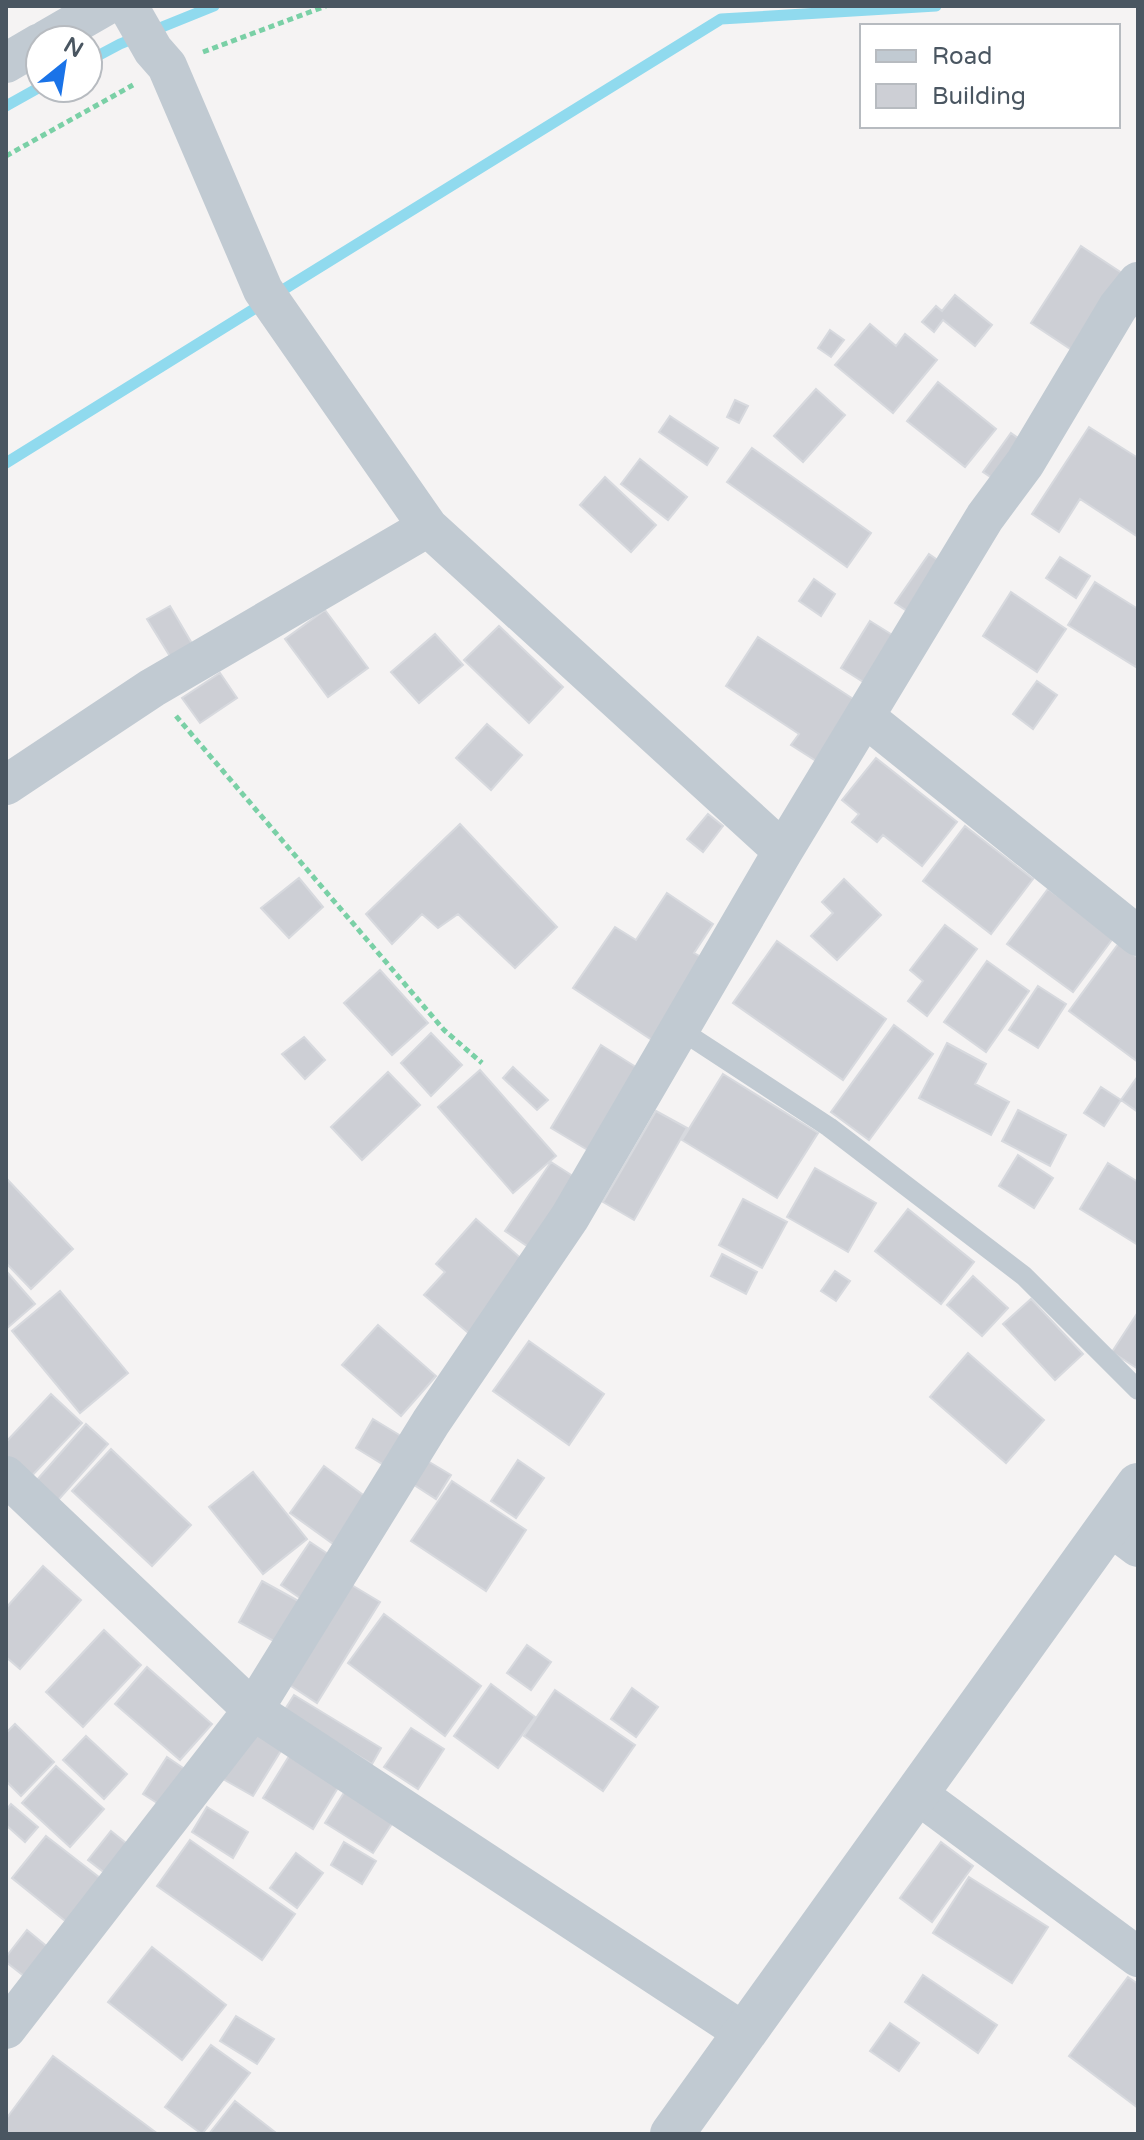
<svg xmlns="http://www.w3.org/2000/svg" width="1144" height="2140" viewBox="0 0 1144 2140" font-family="'Varela Round',sans-serif">
<rect width="100%" height="100%" fill="#f5f3f3"/>
<g fill="none" stroke-linecap="round" stroke-linejoin="round">
<!-- stream -->
<path stroke="#90daee" stroke-width="11" d="M88,61L120,44L214,6
M6,106L40,87
M286,288L721,19L936,6
M6,463L254,309"/>
</g>
<!-- building -->
<path fill="#cdcfd5" stroke="#d7d9de" stroke-width="2" d="M1081,246L1131,279L1081,356L1031,323Z
M955,295L992,325L975,346L943,320L934,332L922,322L936,306L942,311Z
M870,324L896,346L905,334L937,360L893,413L835,365Z
M830,330L844,340L831,357L818,348Z
M938,382L996,429L965,467L907,421Z
M816,389L845,415L803,462L774,436Z
M735,400L748,406L739,423L727,417Z
M670,416L718,448L707,465L659,432Z
M1089,427L1138,458V537L1080,499L1059,532L1032,514Z
M1011,433L1028,445L1001,484L983,472Z
M752,448L871,533L847,567L727,482Z
M640,459L687,497L668,520L621,484Z
M605,477L656,525L631,552L580,505Z
M929,554L949,568L916,617L895,603Z
M1060,557L1090,576L1076,598L1046,578Z
M814,579L835,594L821,616L799,601Z
M1095,582L1138,609V663L1136,667L1068,625Z
M1011,592L1066,629L1037,672L983,636Z
M170,606L197,652L176,666L147,619Z
M325,610L368,668L328,697L285,639Z
M870,621L902,641L873,688L841,668Z
M499,626L563,687L529,723L464,660Z
M435,634L463,665L419,703L391,672Z
M758,637L864,706L824,766L791,745L799,734L726,686Z
M220,673L237,698L200,723L182,698Z
M1037,681L1057,695L1033,729L1013,714Z
M487,724L522,755L491,790L456,758Z
M876,758L957,822L922,866L883,835L877,842L852,822L859,814L842,800Z
M708,814L723,826L703,852L687,839Z
M460,824L557,927L515,968L458,914L438,928L422,914L392,944L366,914Z
M965,826L1033,879L991,934L923,881Z
M299,878L323,907L289,938L261,908Z
M844,879L881,915L837,960L811,936L833,913L822,902Z
M1048,889L1114,937L1073,992L1007,944Z
M667,893L713,924L694,953L701,957L655,1042L573,988L615,927L636,940Z
M945,925L977,949L927,1016L908,1001L923,981L910,970Z
M777,941L886,1019L843,1080L733,1003Z
M1119,943L1138,958V1062L1069,1011Z
M987,961L1029,991L986,1052L944,1022Z
M380,970L428,1023L392,1055L344,1003Z
M1038,986L1066,1004L1038,1048L1009,1030Z
M894,1025L933,1054L869,1140L831,1112Z
M431,1033L462,1065L431,1096L401,1063Z
M304,1037L325,1060L305,1079L282,1054Z
M947,1043L986,1064L975,1084L1009,1102L991,1135L919,1098Z
M601,1045L647,1074L596,1155L551,1128Z
M513,1067L548,1100L537,1110L503,1078Z
M480,1070L556,1156L513,1193L438,1107Z
M388,1072L420,1105L362,1160L331,1127Z
M723,1074L818,1133L777,1198L682,1140Z
M1138,1076V1112L1121,1100Z
M1101,1087L1121,1100L1104,1126L1084,1113Z
M1018,1110L1066,1135L1050,1166L1002,1141Z
M656,1111L687,1128L634,1220L603,1202Z
M1018,1155L1053,1178L1034,1208L999,1186Z
M551,1162L579,1180L533,1250L505,1231Z
M1108,1163L1138,1182V1245L1080,1209Z
M815,1168L876,1203L848,1252L787,1217Z
M6,1178L73,1249L31,1289L6,1263Z
M743,1199L787,1222L762,1268L719,1245Z
M908,1209L974,1262L941,1304L875,1251Z
M476,1219L532,1268L472,1336L424,1295L445,1272L436,1264Z
M722,1254L757,1272L746,1294L711,1276Z
M835,1271L850,1281L836,1301L821,1291Z
M7,1272L35,1304L6,1329V1273Z
M973,1276L1008,1308L982,1336L947,1305Z
M60,1291L128,1373L80,1413L12,1331Z
M1031,1299L1083,1354L1055,1380L1003,1324Z
M1138,1312V1369L1112,1352Z
M378,1325L436,1376L401,1416L342,1365Z
M529,1341L604,1394L569,1445L493,1391Z
M968,1353L1044,1420L1006,1463L930,1397Z
M51,1394L82,1423L24,1484L6,1467V1442Z
M373,1419L401,1436L384,1465L356,1448Z
M86,1424L108,1444L51,1508L29,1489Z
M111,1449L191,1525L152,1566L72,1491Z
M426,1460L451,1475L436,1499L411,1483Z
M518,1460L544,1478L516,1518L491,1501Z
M324,1466L370,1500L336,1546L290,1513Z
M253,1472L307,1539L263,1574L209,1507Z
M452,1481L526,1530L486,1591L411,1541Z
M310,1542L337,1560L309,1604L281,1585Z
M43,1566L81,1600L20,1669L6,1657V1608Z
M262,1581L302,1603L279,1644L239,1622Z
M350,1584L380,1602L317,1703L288,1684Z
M384,1614L481,1686L445,1736L348,1663Z
M104,1630L141,1665L83,1727L46,1692Z
M527,1645L551,1662L531,1690L507,1673Z
M147,1667L212,1724L180,1760L115,1704Z
M491,1684L535,1717L498,1768L454,1736Z
M632,1688L658,1707L636,1737L611,1719Z
M555,1690L635,1745L603,1791L524,1736Z
M294,1695L381,1748L372,1764L284,1711Z
M15,1724L54,1762L21,1796L6,1781V1733Z
M411,1728L444,1749L418,1789L384,1767Z
M249,1730L282,1749L253,1796L221,1778Z
M86,1736L127,1774L104,1799L63,1760Z
M296,1745L345,1776L313,1829L263,1798Z
M167,1757L192,1774L168,1810L143,1794Z
M56,1766L104,1809L70,1847L22,1803Z
M350,1783L399,1813L373,1853L325,1823Z
M11,1804L38,1827L25,1842L6,1825V1810Z
M207,1807L248,1832L233,1858L192,1832Z
M111,1831L136,1851L114,1880L88,1860Z
M46,1836L109,1885L74,1928L12,1878Z
M190,1840L295,1914L262,1960L157,1886Z
M344,1842L376,1861L362,1884L331,1865Z
M941,1842L973,1866L932,1922L900,1898Z
M296,1853L323,1873L297,1908L270,1888Z
M969,1877L1048,1927L1012,1983L933,1933Z
M27,1930L56,1954L33,1983L6,1962V1957Z
M152,1947L226,2005L182,2060L108,2002Z
M923,1975L997,2025L978,2053L905,2002Z
M1128,1977L1138,1984V2108L1069,2056Z
M236,2016L274,2039L257,2064L220,2041Z
M890,2023L919,2043L899,2071L870,2051Z
M211,2045L250,2073L202,2134L165,2107Z
M53,2056L158,2134H6V2119Z
M235,2101L275,2132L273,2134H209Z"/>
<g fill="none" stroke-linecap="round" stroke-linejoin="round">
<!-- path -->
<path stroke="#7ad0a6" stroke-width="5" stroke-dasharray="6 4" stroke-linecap="butt" d="M203,52L326,6
M6,156L133,85
M176,716L444,1030L482,1063"/>
<!-- service -->
<path stroke="#c1cad2" stroke-width="20" d="M679,1029L829,1127L1024,1276L1138,1390"/>
<!-- minor -->
<path stroke="#c1cad2" stroke-width="40" d="M128,6L153,50L167,66L263,290L428,527L783,851
M46,40L105,6
M6,63L40,43
M865,717L1138,936
M6,785L152,688L428,527
M6,1476L253,1710L743,2032
M1110,1526L1138,1547
M916,1793L1138,1957
M6,2029L253,1710L431,1422L570,1217L783,851L985,517L1025,463L1118,307L1138,282"/>
<!-- tertiary -->
<path stroke="#c1cad2" stroke-width="44" d="M672,2134L1138,1485"/>
</g>
<!-- border -->
<rect width="1144" height="2140" fill="none" stroke="#4a5661" stroke-width="16"/>
<!-- legend -->
<rect x="860" y="24" width="260" height="104" fill="#ffffff" stroke="#b7bbc0" stroke-width="2"/>
<rect x="876" y="50" width="40" height="12" fill="#c1cad2" stroke="#b7bbc0" stroke-width="2"/>
<text x="932" y="64" font-size="24" fill="#4a5661">Road</text>
<rect x="876" y="84" width="40" height="24" fill="#cdcfd5" stroke="#b7bbc0" stroke-width="2"/>
<text x="932" y="104" font-size="24" fill="#4a5661">Building</text>
<!-- north arrow -->
<g transform="translate(64 64) rotate(30)"><circle r="38" fill="#ffffff" stroke="#b7bbc0" stroke-width="2"/>
<path d="M0-6L14 30L0 20L-14 30Z" fill="#1a73e8"/>
<text y="-12" font-size="22" font-weight="bold" text-anchor="middle" fill="#4a5661">N</text>
</g>
</svg>
